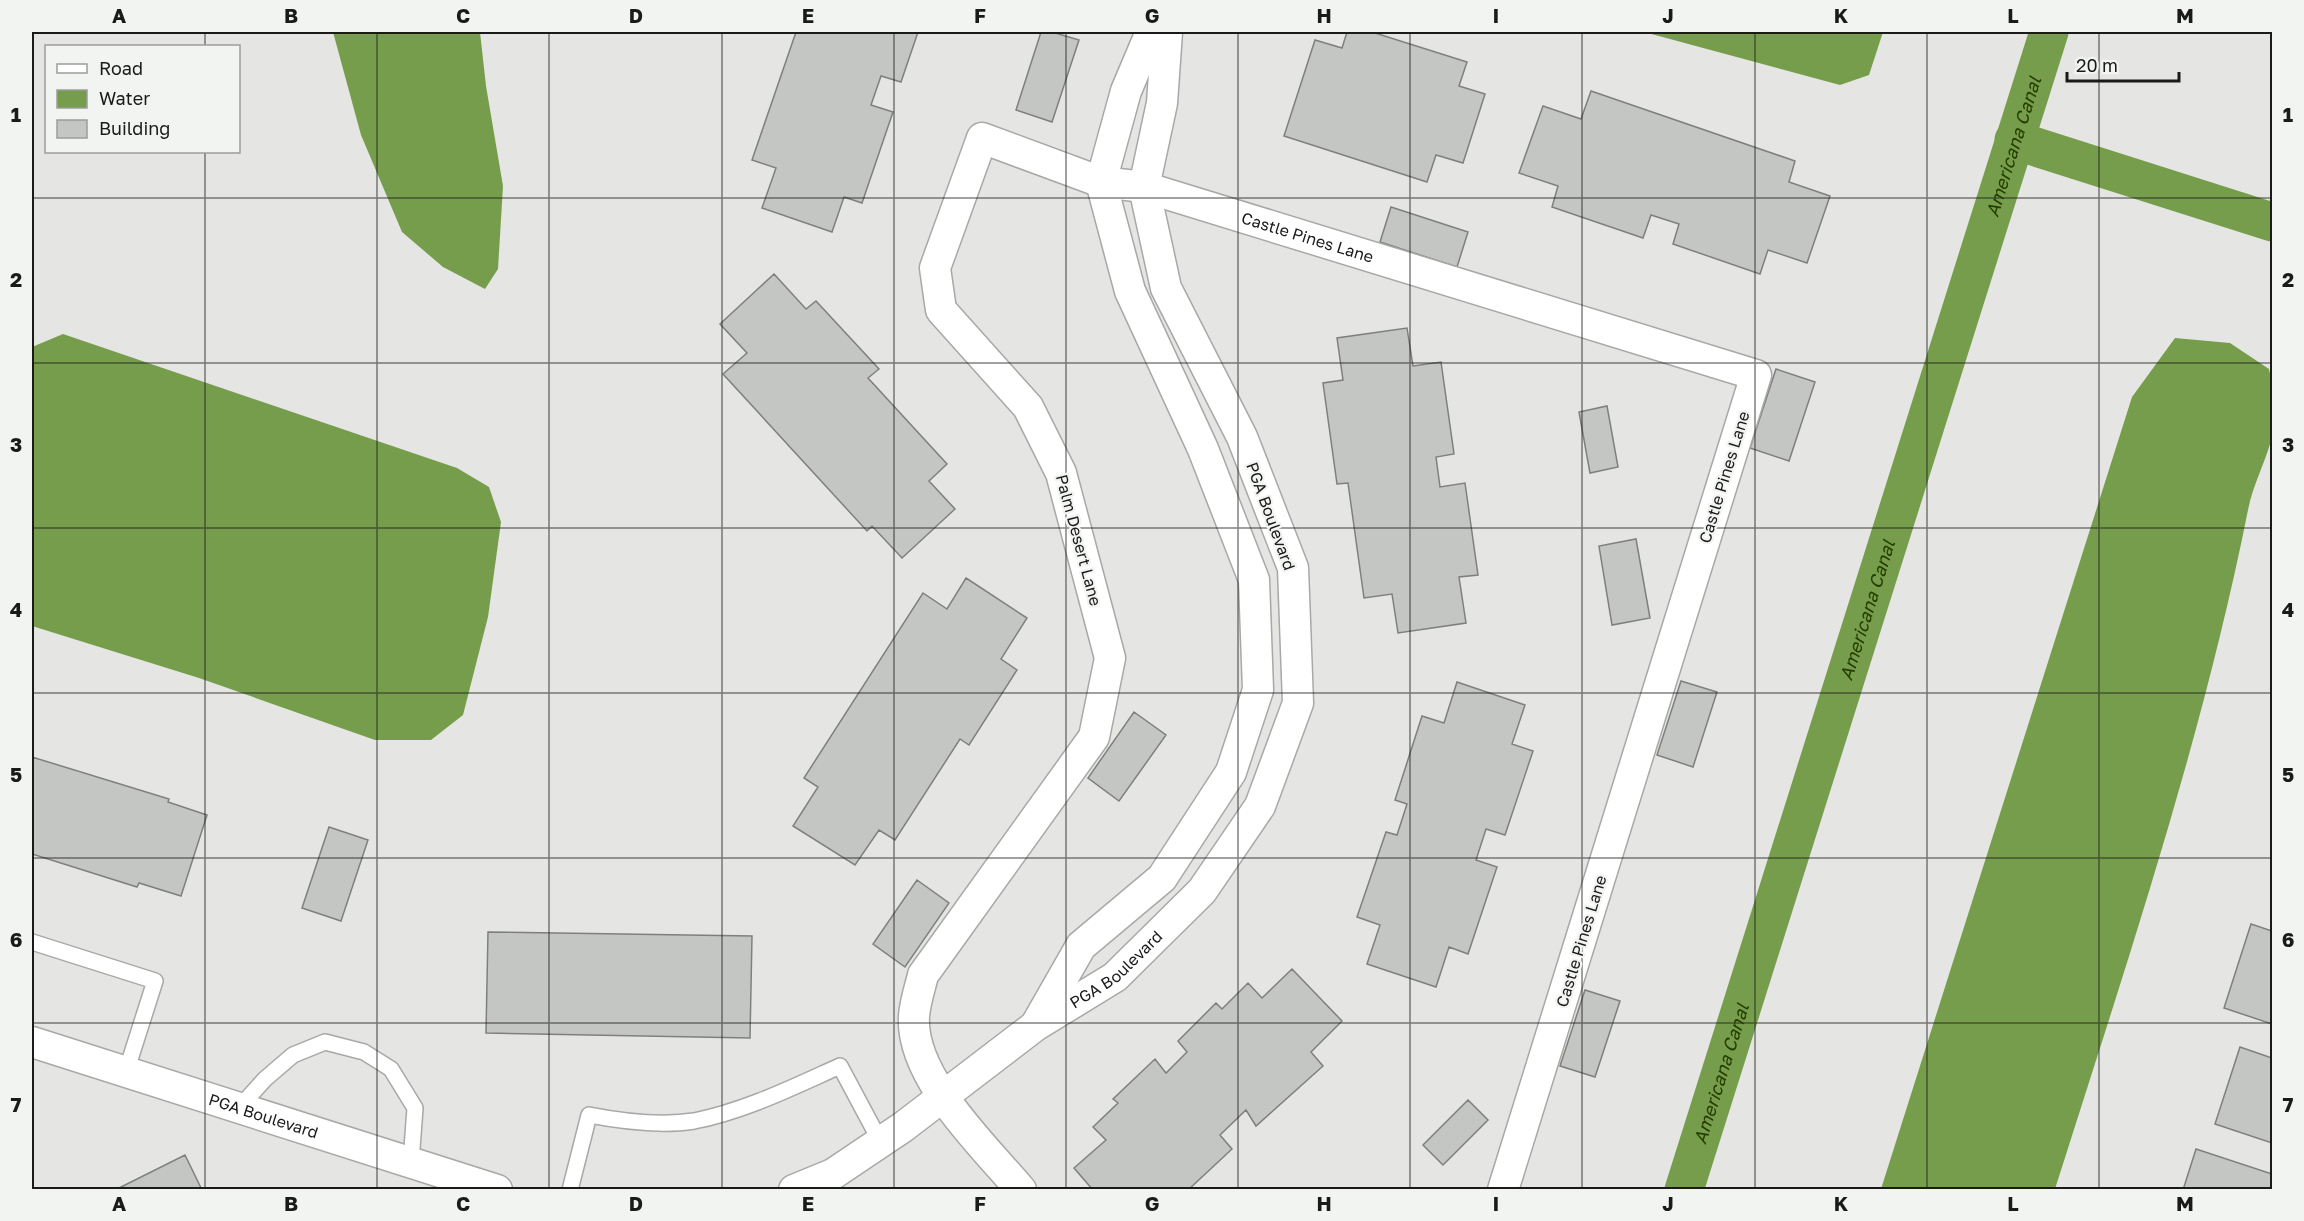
<svg xmlns="http://www.w3.org/2000/svg" width="2304" height="1221" viewBox="0 0 2304 1221" font-family="'Golos Text',sans-serif">
<rect width="100%" height="100%" fill="#e5e6e3"/>
<!-- water -->
<path fill="#769d4b" d="M333,32H480L486,86L503,186L498,269L485,289L443,267L402,232L361,135Z
M1644,32H1883L1869,75L1840,85Z
M63,334L457,468L489,487L501,522L488,617L463,715L431,740H375L199,678L32,626V347Z
M2175,338L2230,343L2269,369C2273,387 2277,424 2271,441C2264,465 2253,485 2248,510C2202,741 2126,965 2055,1189H1881L2132,397Z"/>
<g fill="none" stroke-linecap="round" stroke-linejoin="round">
<!-- canal -->
<g stroke="#769d4b" stroke-width="39">
<path d="M2014,140L2272,222"/>
<path id="s1" d="M1684,1190L2049,32"/>
</g>
</g>
<!-- building -->
<path fill="#c4c6c3" stroke="#7f807d" stroke-width="1.5" d="M796,32H918L901,82L881,76L871,105L893,112L862,203L844,197L832,232L762,208L776,168L752,160Z
M1041,32H1052L1079,40L1052,122L1016,110Z
M1347,32H1372L1467,62L1459,86L1485,94L1463,163L1436,155L1427,182L1284,136L1315,40L1342,48Z
M1591,91L1795,161L1789,182L1830,196L1807,263L1768,250L1760,274L1673,244L1679,224L1651,215L1643,238L1552,207L1558,186L1519,173L1543,106L1581,119Z
M1391,207L1468,232L1457,267L1380,242Z
M774,274L806,309L816,301L879,369L868,378L947,464L929,481L955,509L902,558L872,526L867,531L723,374L747,353L720,324Z
M1407,328L1413,366L1441,362L1454,454L1436,457L1440,487L1465,483L1478,575L1459,577L1466,623L1398,633L1392,594L1364,598L1348,483L1337,484L1323,383L1343,380L1337,338Z
M1776,369L1815,382L1789,461L1750,448Z
M1607,406L1618,467L1590,473L1579,412Z
M1636,539L1650,618L1612,625L1599,546Z
M966,578L1027,618L1001,659L1017,670L969,745L960,739L895,840L879,830L855,865L793,826L818,787L804,778L923,593L947,609Z
M1681,681L1717,692L1693,767L1657,755Z
M1457,682L1525,705L1512,744L1533,751L1505,835L1486,829L1476,860L1497,867L1468,954L1449,947L1436,987L1367,964L1380,925L1357,917L1386,832L1397,835L1407,804L1395,800L1422,716L1444,723Z
M1134,712L1166,735L1119,801L1088,778Z
M32,757L169,799L168,802L207,815L181,896L139,883L137,887L32,854Z
M329,827L368,840L341,921L302,908Z
M917,880L949,903L905,967L873,944Z
M2251,924L2272,931V1024L2224,1008Z
M488,932L752,936L750,1038L486,1033Z
M1292,969L1342,1021L1311,1052L1323,1066L1256,1126L1246,1110L1220,1135L1232,1149L1188,1190H1093L1074,1168L1106,1140L1093,1127L1118,1103L1113,1099L1155,1059L1166,1073L1187,1052L1178,1041L1216,1003L1222,1009L1248,983L1262,998Z
M1585,990L1620,1001L1595,1077L1560,1066Z
M2240,1047L2272,1058V1143L2215,1124Z
M1468,1100L1488,1120L1443,1165L1423,1145Z
M2196,1149L2272,1174L2271,1190H2183Z
M185,1155L202,1190H115Z"/>
<g fill="none" stroke-linecap="round" stroke-linejoin="round">
<defs>
<path id="lane" d="M32,942L155,981L126,1072
M239,1108L265,1079L293,1055L325,1042L364,1052L391,1069L415,1108L411,1162
M570,1190L589,1115C620,1121 662,1126 694,1121C745,1111 793,1087 840,1066L880,1141"/>
<g id="street">
<path d="M1037,1023L1081,946L1162,878L1231,772L1258,690L1254,580L1203,449L1130,291L1101,182L1126,91L1151,32"/>
<path id="s2" d="M32,1042L497,1190"/>
<path id="s3" d="M794,1190L833,1174L903,1127L1035,1026L1115,977L1202,891L1260,806L1298,703L1293,568L1242,437L1166,288L1144,187L1162,103L1167,32"/>
<path id="s4" d="M1021,1190C984,1146 910,1077 914,1016C915,1002 920,988 923,975L1094,737L1110,658L1061,473L1028,407L941,310L935,268L982,138L1101,182L1144,187L1756,375L1503,1190"/>
</g>
</defs>
<!-- lane casing -->
<use href="#lane" stroke="#a7a9a6" stroke-width="18"/>
<!-- street casing -->
<use href="#street" stroke="#a7a9a6" stroke-width="33"/>
<!-- lane -->
<use href="#lane" stroke="#fff" stroke-width="15"/>
<!-- street -->
<use href="#street" stroke="#fff" stroke-width="30"/>
</g>
<!-- grid -->
<path fill="none" stroke="#1a1a19" stroke-width="1.5" stroke-opacity="0.55" d="M205,32V46M377,32V1190M549,32V1190M722,32V1190M894,32V1190M1066,32V1190M1238,32V1190M1410,32V1190M1582,32V1190M1755,32V1190M1927,32V1190M2099,32V1190M205,152V1190M32,198H2272M32,363H2272M32,528H2272M32,693H2272M32,858H2272M32,1023H2272"/>
<g text-anchor="middle" dominant-baseline="central" stroke-width="4.5" stroke-linejoin="round" paint-order="stroke">
<!-- street labels -->
<g font-size="16" fill="#1a1a19" stroke="#f2f4f1">
<text stroke="none"><textPath href="#s4" startOffset="1542">Castle Pines Lane</textPath></text>
<text transform="translate(1724 477) rotate(-73)">Castle Pines Lane</text>
<text transform="translate(1271 516) rotate(70)">PGA Boulevard</text>
<text transform="translate(1079 540) rotate(75)">Palm Desert Lane</text>
<text transform="translate(1581 941) rotate(-73)">Castle Pines Lane</text>
<text stroke="none"><textPath href="#s3" startOffset="392">PGA Boulevard</textPath></text>
<text stroke="none"><textPath href="#s2" startOffset="243">PGA Boulevard</textPath></text>
</g>
<!-- water labels -->
<g font-size="18" font-style="italic" fill="#253e00" stroke="#f2f4f1">
<text stroke="none"><textPath href="#s1" startOffset="1094">Americana Canal</textPath></text>
<text stroke="none"><textPath href="#s1" startOffset="608">Americana Canal</textPath></text>
<text stroke="none"><textPath href="#s1" startOffset="122">Americana Canal</textPath></text>
</g>
</g>
<!-- border -->
<rect width="2304" height="1221" fill="none" stroke="#f2f4f1" stroke-width="66"/>
<!-- legend -->
<rect x="45" y="45" width="195" height="108" fill="#f2f4f1" stroke="#9c9d9b" stroke-width="1.5"/>
<rect x="57" y="64" width="30" height="9" fill="#ffffff" stroke="#9c9d9b" stroke-width="1.5"/>
<text x="99" y="75" font-size="18" fill="#1a1a19">Road</text>
<rect x="57" y="90" width="30" height="18" fill="#769d4b" stroke="#9c9d9b" stroke-width="1.5"/>
<text x="99" y="105" font-size="18" fill="#1a1a19">Water</text>
<rect x="57" y="120" width="30" height="18" fill="#c4c6c3" stroke="#9c9d9b" stroke-width="1.5"/>
<text x="99" y="135" font-size="18" fill="#1a1a19">Building</text>
<!-- scale -->
<path d="M2067 72v9h112v-9" fill="none" stroke="#1a1a19" stroke-width="3"/>
<text x="2076" y="72" font-size="18" fill="#1a1a19" stroke="#f2f4f1" stroke-width="4.5" paint-order="stroke">20 m</text>
<rect x="33" y="33" width="2238" height="1155" fill="none" stroke="#1a1a19" stroke-width="2"/>
<g font-size="20" text-anchor="middle" font-weight="bold" fill="#1a1a19">
<text x="119" y="23">A</text>
<text x="291" y="23">B</text>
<text x="463" y="23">C</text>
<text x="636" y="23">D</text>
<text x="808" y="23">E</text>
<text x="980" y="23">F</text>
<text x="1152" y="23">G</text>
<text x="1324" y="23">H</text>
<text x="1496" y="23">I</text>
<text x="1668" y="23">J</text>
<text x="1841" y="23">K</text>
<text x="2013" y="23">L</text>
<text x="2185" y="23">M</text>
<text x="16" y="122">1</text>
<text x="2288" y="122">1</text>
<text x="16" y="287">2</text>
<text x="2288" y="287">2</text>
<text x="16" y="452">3</text>
<text x="2288" y="452">3</text>
<text x="16" y="617">4</text>
<text x="2288" y="617">4</text>
<text x="16" y="782">5</text>
<text x="2288" y="782">5</text>
<text x="16" y="947">6</text>
<text x="2288" y="947">6</text>
<text x="16" y="1112">7</text>
<text x="2288" y="1112">7</text>
<text x="119" y="1211">A</text>
<text x="291" y="1211">B</text>
<text x="463" y="1211">C</text>
<text x="636" y="1211">D</text>
<text x="808" y="1211">E</text>
<text x="980" y="1211">F</text>
<text x="1152" y="1211">G</text>
<text x="1324" y="1211">H</text>
<text x="1496" y="1211">I</text>
<text x="1668" y="1211">J</text>
<text x="1841" y="1211">K</text>
<text x="2013" y="1211">L</text>
<text x="2185" y="1211">M</text>
</g>
</svg>
